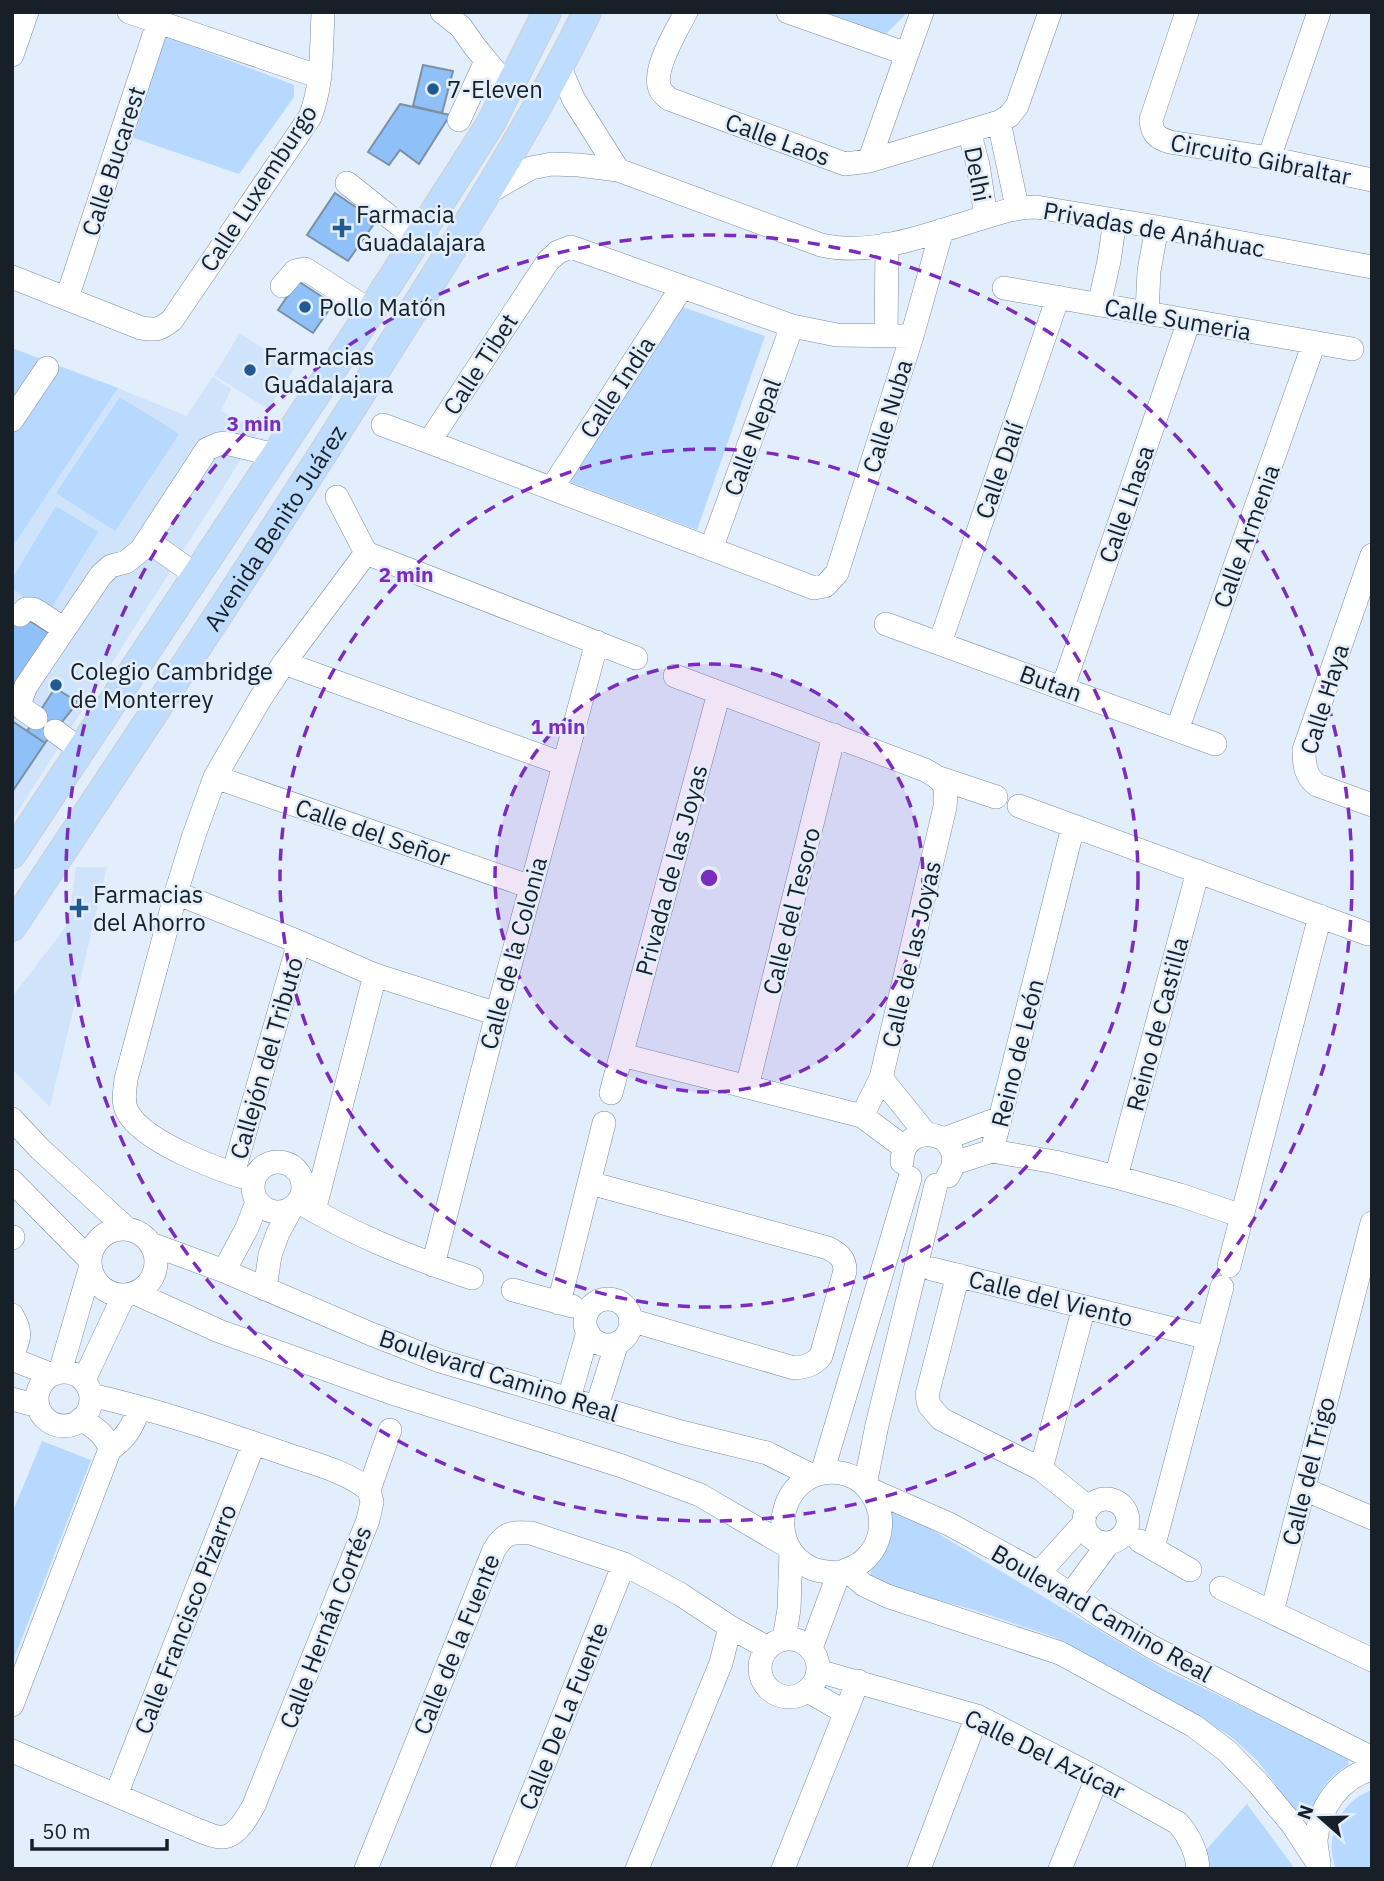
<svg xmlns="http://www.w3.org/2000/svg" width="1384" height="1881" viewBox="0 0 1384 1881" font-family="'IBM Plex Sans',sans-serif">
<rect width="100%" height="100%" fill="#e2eefb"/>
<!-- built -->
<path fill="#cfe3fa" d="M240,333L294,369L268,409L214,375Z
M213,377L231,389L221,411L259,431L12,821V548L118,388L186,416Z
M76,867H107L50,1107L12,1069V997L68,924Z"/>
<!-- green -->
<path fill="#b7d9ff" d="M825,12H908L885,35Z
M162,35L294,85V97L239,174L128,136Z
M680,306L765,336L697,530L570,482Z
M12,348L118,388L12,548Z
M120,397L179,434L115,531L56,493Z
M56,506L98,532L49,612L12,589V579Z
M42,1441L91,1460L12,1664V1513Z
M892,1511L924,1525L1167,1671L1349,1757L1348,1765C1326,1778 1317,1794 1310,1818H1298L1286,1803L1276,1785L1257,1760L1230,1736L1204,1720L1054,1637L971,1609L883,1586L871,1581V1572L890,1530Z
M1372,1790V1869H1336C1323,1838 1341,1800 1372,1790Z
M1247,1804L1295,1869H1206L1205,1851Z"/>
<!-- building -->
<path fill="#8fc1f8" stroke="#7c8fa3" stroke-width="2" d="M423,65L453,71L442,113L413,106Z
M400,104L450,115L419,164L400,150L389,165L368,152Z
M335,193L376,221L348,261L307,235Z
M298,281L333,304L313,333L278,310Z
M12,610L51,634L12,692Z
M55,688L78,702L45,743L27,731Z
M12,721L45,743L12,792Z"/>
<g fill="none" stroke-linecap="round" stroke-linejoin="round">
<defs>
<path id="minor" d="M129,12L320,77
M442,12L461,27L475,47L509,88
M686,12C677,30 650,72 661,91C662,93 667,97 669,99L845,164L869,161L999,122L1009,116L1017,106L1050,12
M788,12L907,54
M1187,12L1151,120C1152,134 1157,138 1170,142L1269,158L1372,180
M12,55L27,12
M560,68L574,100L618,170
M459,120L486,61
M999,122L1017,207
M969,131L978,165L986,217
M1269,158L1319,12
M869,161L922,12
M347,183L416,238
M487,193L531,168L552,164L579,165L618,170L821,245C873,257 929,234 979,219C999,213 1015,207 1036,207L1157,227L1372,267
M12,277L141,328C156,330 160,330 172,320L310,117C323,84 321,49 323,14
M282,286L295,271L305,269L371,311
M1004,288L1352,349
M67,298L158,23
M1099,305L1109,261L1115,220
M1147,313L1149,271L1157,227
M886,336L887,244
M912,336L837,335L792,326L571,247L558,252L548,261L429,442L814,588L825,586L837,573L912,336L942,230
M12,420L47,368
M383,425L429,442
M552,488L682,287
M337,497L366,553
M148,541L196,575
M711,549L792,326
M366,553L636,658
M1372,555L1304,750C1304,764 1305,776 1317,785L1372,805
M20,615L26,609H33L40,613L64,629
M886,624L1215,744
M940,643L1058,297
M284,663L563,764
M675,676L925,770C945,781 947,785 945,807L881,1078L862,1116
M1063,687L1189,321
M36,718L23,709L20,702L26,686L101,575L111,566L126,562L141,550L207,449L219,444L226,443L275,455
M1177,730L1314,343
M55,731L81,750
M215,777L531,887
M939,778L996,797
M1019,806L1368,934
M176,893L299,942L375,975L497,1014
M622,1055L862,1116L905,1148
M881,1078L926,1134
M747,1087L834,735
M611,1093L719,693
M12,1119L40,1149L126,1228
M944,1139C955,1151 957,1162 948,1176
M992,1151L1073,827
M253 1187a25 25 0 1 1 50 0a25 25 0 1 1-50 0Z
M902,1162C902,1137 924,1129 944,1139L1000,1118
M954,1163L992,1151L1055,1162L1116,1177L1180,1195L1242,1216
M233,1174L299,942
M1116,1177L1198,871
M253,1180C221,1171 142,1142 127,1111C122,1101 125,1090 126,1079L176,893L194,835L215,777L260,699L284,663L366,553
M12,1181L90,1260
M590,1183L828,1248C839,1254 845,1258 845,1271L821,1356C813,1365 806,1367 794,1368L630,1320
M299,1202C356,1236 409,1257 472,1278
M314,1211L375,975
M90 1262a33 33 0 1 1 66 0a33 33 0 1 1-66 0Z
M12,1238L13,1237
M151,1244L224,1271L371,1334L440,1361L681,1432L767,1453L813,1476
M433,1265L497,1014L597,642
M1229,1266L1320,916
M932,1269L1209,1338
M224,1271L247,1228L257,1202
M958,1275L927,1395L929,1405L941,1419L1041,1469L1089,1508
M265,1289L270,1255L278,1233L291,1209
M513,1290L572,1306
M135,1293L219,1331L389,1392L622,1466L700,1495L787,1546
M585 1322a23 23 0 1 1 46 0a23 23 0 1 1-46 0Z
M559,1303L604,1123
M12,1315C22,1332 20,1338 12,1356
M12,1359L52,1375
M60,1372L90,1269
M37 1399a27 27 0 1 1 54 0a27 27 0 1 1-54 0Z
M84,1380L124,1295
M569,1398L588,1332
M12,1399L38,1406
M597,1406L617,1343
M81,1419C95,1428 105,1434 110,1449
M1041,1469L1084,1307
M822,1473L910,1178
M865,1485L877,1425L936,1185
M869,1489L949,1524L1039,1573L1104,1618L1152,1647L1372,1758
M1304,1489L1372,1518
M369,1490L390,1430
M1084 1521a22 22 0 1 1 44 0a22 22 0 1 1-44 0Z
M1140,1541L1190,1570
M1153,1548L1222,1287
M846,1570L864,1585L887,1596L1060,1653L1194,1726L1227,1751L1258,1783L1292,1824L1319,1865
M1039,1573L1084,1523
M1221,1588L1372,1660
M1071,1594L1108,1544
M1272,1612L1372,1223
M784,1639L789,1609L791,1552
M760 1668a29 29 0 1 1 58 0a29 29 0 1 1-58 0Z
M811,1648L839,1573C847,1570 857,1566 863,1561C885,1542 886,1511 868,1489C861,1480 851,1475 841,1473C783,1463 759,1546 813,1569C821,1572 830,1572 839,1573
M818,1671L977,1716L1097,1778L1178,1823C1189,1836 1197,1851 1198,1869
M808,1691L845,1712
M12,1705L110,1449C126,1439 134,1425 139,1407
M12,1751L200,1831C206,1833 216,1838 222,1837C237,1837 248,1816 254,1805L368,1520L372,1502L369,1490C346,1471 314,1464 286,1454C222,1432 157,1410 91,1395
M116,1795L254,1443
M1319,1863C1318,1855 1316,1847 1316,1840C1319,1808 1340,1777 1372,1769
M366,1869L494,1550C505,1532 511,1532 531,1533L624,1564L680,1594L730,1627L768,1648
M502,1869L624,1564
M637,1869L721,1663L730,1627
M783,1869L858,1681
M919,1869L977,1716
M1060,1869L1097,1778"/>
<g id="major">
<path d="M12,854L371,311L491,123L547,12"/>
<path id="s1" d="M12,927C139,735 267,544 389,349C458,239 530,129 587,12"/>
</g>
</defs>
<!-- minor casing -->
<use href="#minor" stroke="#7b8da1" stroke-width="24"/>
<!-- major casing -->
<use href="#major" stroke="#cccecf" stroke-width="30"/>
<!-- minor -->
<use href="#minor" stroke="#fff" stroke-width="23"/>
<!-- major -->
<use href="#major" stroke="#bedcfd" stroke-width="28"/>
</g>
<!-- distance rings -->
<circle cx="709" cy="878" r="214" fill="#7b2cbf" fill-opacity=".12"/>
<g fill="none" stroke="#7b2cbf" stroke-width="3.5" stroke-dasharray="12 9">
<circle cx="709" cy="878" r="214"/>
<circle cx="709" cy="878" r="429"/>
<circle cx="709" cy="878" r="643"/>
</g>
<!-- markers -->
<g fill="#215a91" stroke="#e2eefb" stroke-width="2.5">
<circle cx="433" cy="89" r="7"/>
<path d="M338.5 217.5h7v7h7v7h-7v7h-7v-7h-7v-7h7z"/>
<circle cx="305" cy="307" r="7"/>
<circle cx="250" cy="370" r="7"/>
<circle cx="56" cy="685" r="7"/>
<path d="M75.5 897.5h7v7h7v7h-7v7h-7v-7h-7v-7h7z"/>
</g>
<g text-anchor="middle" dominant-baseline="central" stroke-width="5" stroke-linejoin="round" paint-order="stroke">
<!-- poi labels -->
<g font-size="24" fill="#182027" stroke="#e2eefb" text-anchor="start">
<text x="447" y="89">7-Eleven</text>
<text x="356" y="214">Farmacia<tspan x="356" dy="28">Guadalajara</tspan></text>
<text x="319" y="307">Pollo Matón</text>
<text x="264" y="356">Farmacias<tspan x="264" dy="28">Guadalajara</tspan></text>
<text x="70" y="671">Colegio Cambridge<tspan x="70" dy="28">de Monterrey</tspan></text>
<text x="93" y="894">Farmacias<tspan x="93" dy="28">del Ahorro</tspan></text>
</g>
<!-- street labels -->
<g font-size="24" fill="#182027" stroke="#e2eefb">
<text transform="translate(778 139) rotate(20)">Calle Laos</text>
<text transform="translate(1261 159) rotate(11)">Circuito Gibraltar</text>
<text transform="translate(113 161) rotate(-72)">Calle Bucarest</text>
<text transform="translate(978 174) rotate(79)">Delhi</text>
<text transform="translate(258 188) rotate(-57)">Calle Luxemburgo</text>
<text transform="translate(1154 229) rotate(10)">Privadas de Anáhuac</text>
<text transform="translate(1178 319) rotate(10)">Calle Sumeria</text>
<text transform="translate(480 364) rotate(-57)">Calle Tibet</text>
<text transform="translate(617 387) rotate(-57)">Calle India</text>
<text transform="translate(887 416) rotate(-73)">Calle Nuba</text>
<text transform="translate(752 437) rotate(-70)">Calle Nepal</text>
<text transform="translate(999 470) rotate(-71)">Calle Dalí</text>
<text transform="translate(1126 504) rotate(-71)">Calle Lhasa</text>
<text stroke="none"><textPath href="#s1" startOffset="478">Avenida Benito Juárez</textPath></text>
<text transform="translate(1246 536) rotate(-70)">Calle Armenia</text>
<text transform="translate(1051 683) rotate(20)">Butan</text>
<text transform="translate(1324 699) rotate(-73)">Calle Haya</text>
<text transform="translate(373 832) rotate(19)">Calle del Señor</text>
<text transform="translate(671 870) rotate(-75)">Privada de las Joyas</text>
<text transform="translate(791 911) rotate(-76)">Calle del Tesoro</text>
<text transform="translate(513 953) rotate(-75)">Calle de la Colonia</text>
<text transform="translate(911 954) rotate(-77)">Calle de las Joyas</text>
<text transform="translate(1157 1024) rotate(-75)">Reino de Castilla</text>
<text transform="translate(1017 1053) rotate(-76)">Reino de León</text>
<text transform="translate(266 1058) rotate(-74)">Callejón del Tributo</text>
<text transform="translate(1051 1298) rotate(14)">Calle del Viento</text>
<text transform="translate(499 1375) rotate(18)">Boulevard Camino Real</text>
<text transform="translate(1308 1471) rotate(-76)">Calle del Trigo</text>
<text transform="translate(1102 1613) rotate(30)">Boulevard Camino Real</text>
<text transform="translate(185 1619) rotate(-69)">Calle Francisco Pizarro</text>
<text transform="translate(325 1627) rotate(-69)">Calle Hernán Cortés</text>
<text transform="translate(456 1644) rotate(-68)">Calle de la Fuente</text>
<text transform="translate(563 1716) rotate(-68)">Calle De La Fuente</text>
<text transform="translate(1045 1754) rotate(26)">Calle Del Azúcar</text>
</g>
</g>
<circle cx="709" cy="878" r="10" fill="#7b2cbf" stroke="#e2eefb" stroke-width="3.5"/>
<g font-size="21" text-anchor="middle" font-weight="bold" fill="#7b2cbf" stroke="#e2eefb" stroke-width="5" stroke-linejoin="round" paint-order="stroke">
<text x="254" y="431">3 min</text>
<text x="406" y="582">2 min</text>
<text x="558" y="734">1 min</text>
</g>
<!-- border -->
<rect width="1384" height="1881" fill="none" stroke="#182027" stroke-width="28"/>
<!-- north arrow -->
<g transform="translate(1321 1818) rotate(290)" stroke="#e2eefb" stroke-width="5" paint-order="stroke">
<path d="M0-5L12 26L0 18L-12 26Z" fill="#182027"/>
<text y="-10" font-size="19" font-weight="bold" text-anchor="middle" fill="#182027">N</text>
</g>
<!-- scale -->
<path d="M32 1839v10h135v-10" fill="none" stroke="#182027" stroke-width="3.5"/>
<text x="42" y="1839" font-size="21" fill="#182027" stroke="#e2eefb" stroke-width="5" paint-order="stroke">50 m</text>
</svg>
